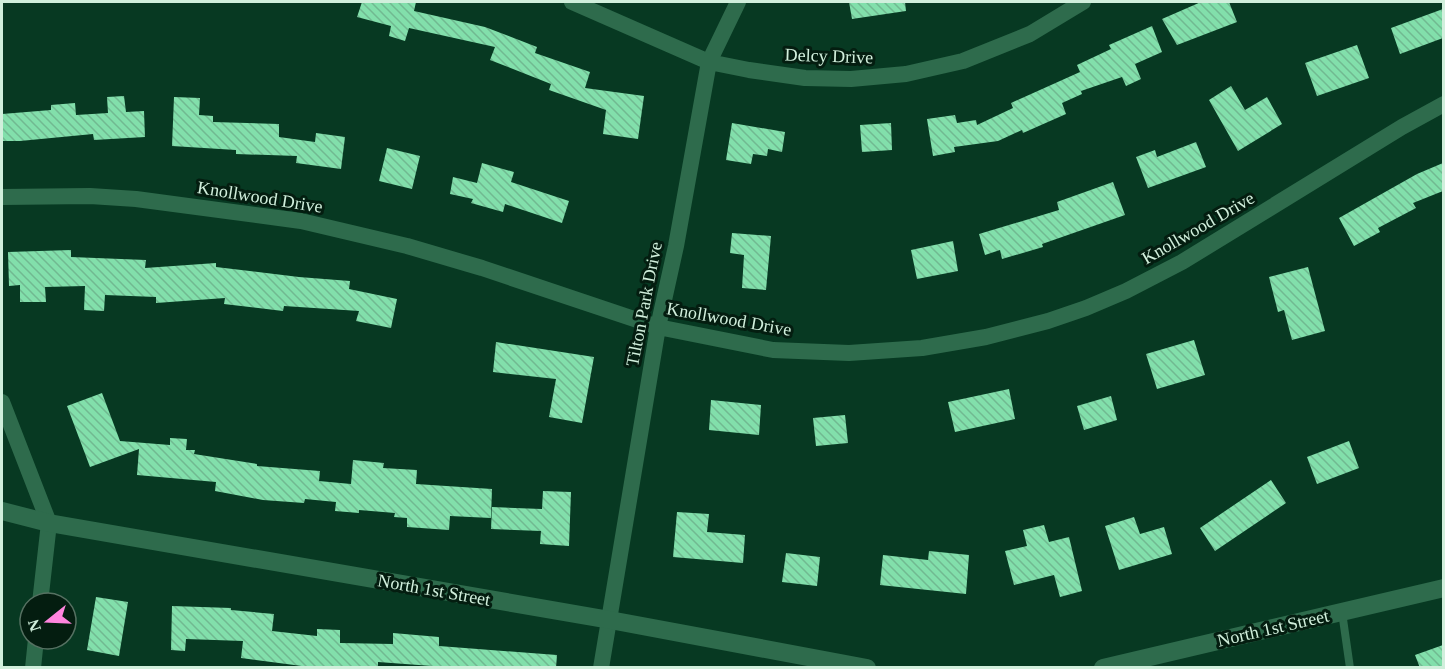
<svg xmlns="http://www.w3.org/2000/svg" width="1445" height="669" viewBox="0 0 1445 669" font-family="'Times New Roman',serif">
<defs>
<pattern id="building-back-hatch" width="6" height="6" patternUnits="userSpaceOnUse" patternTransform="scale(1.5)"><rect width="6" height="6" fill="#82dfab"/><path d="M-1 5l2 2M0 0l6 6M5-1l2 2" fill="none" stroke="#71b991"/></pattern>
</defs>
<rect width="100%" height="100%" fill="#073922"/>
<!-- building -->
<path fill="url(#building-back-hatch)" d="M362,2H416L414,11L485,27L537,47L535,53L590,72L585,88L644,96L638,139L603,134L606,110L549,90L551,84L490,60L495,47L409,28L405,41L389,36L391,26L357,17Z
M849,2H905L906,11L852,19Z
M1201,2H1229L1237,22L1177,45L1162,19Z
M1443,9V38L1400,54L1391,28Z
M1152,26L1162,52L1135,64L1141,79L1126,86L1122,77L1081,91L1082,94L1062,103L1066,114L1023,133L1022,130L998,141L954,147L955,152L933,156L927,119L955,115L957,123L976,120L977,125L1013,108L1011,103L1080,72L1077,65L1111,49L1109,45Z
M1357,45L1369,78L1317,96L1305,63Z
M1231,86L1245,110L1267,97L1282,124L1238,151L1209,100Z
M124,96L126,112L144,111L145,137L94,140L93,134L20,141H2V114L51,110V105L75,103L76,115L108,113L107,97Z
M174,97L200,98L199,115L213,116V122L279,124V137L315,142L316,133L345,137L341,169L296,163L297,156L236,154V150L172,146Z
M732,123L785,132L782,152L768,149L767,156L753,154L751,164L726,160Z
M891,123L892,150L862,152L860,125Z
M1196,142L1206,167L1148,188L1136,157L1155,150L1157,157Z
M387,148L420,156L412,189L379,181Z
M482,163L514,172L511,182L569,201L562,223L505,204L503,212L471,203L473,199L450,194L453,177L477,183Z
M1443,163V191L1413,203L1416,208L1378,228L1380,232L1354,246L1339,218L1417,174Z
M1113,182L1125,215L1042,244L1043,247L1002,259L1000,250L985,255L979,234L1059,210L1057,202Z
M732,233L771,236L766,290L742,288L744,255L730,253Z
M953,241L958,271L917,279L911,250Z
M71,250V257L146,260L145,268L216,263V267L299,277L350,281L349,289L397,299L391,328L356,321L359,311L284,306L283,311L224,304L225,298L156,303V297L105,295L104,311L84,310L85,286L45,287L46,302H20V285L9,286L8,252Z
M1308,267L1325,331L1292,340L1284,310L1278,312L1269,277Z
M1194,340L1205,375L1157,389L1146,354Z
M496,342L594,357L582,423L549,417L556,379L493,372Z
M1009,389L1015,419L955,432L948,402Z
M102,393L120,441L170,445V438L187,439L186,450H195L194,454L257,464V466L320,471L319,481L351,484L353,460L384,463L383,468L417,470L416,484L492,489L491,518L450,516L449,530L407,527V518L394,517L395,513L359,510V513L335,511L336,502L305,499L304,503L263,500L215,491L216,482L137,475L139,449L90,467L67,406Z
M1111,396L1117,420L1084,430L1077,406Z
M711,400L761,405L759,435L709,430Z
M845,415L848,443L816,446L813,418Z
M1349,441L1359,468L1317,484L1307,457Z
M1271,480L1286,503L1215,551L1200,528Z
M543,491L571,492L569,546L540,544L541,531L491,529L492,507L542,509Z
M677,512L709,514L707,532L745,535L743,563L673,557Z
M1134,517L1140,534L1164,527L1172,554L1119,570L1105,526Z
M1044,525L1049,542L1069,537L1082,591L1060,597L1054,575L1014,585L1005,551L1027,546L1023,530Z
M929,551L969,555L966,594L880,585L883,555L928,560Z
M786,553L820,557L817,586L782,582Z
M96,597L128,602L119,656L87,650Z
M172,606L231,608V610L274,614L272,631L317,636V629L340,630V643L393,644V633L439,637V646L557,655L556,668H459L378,662V668H317L241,658L243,641L186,639L185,651L171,650Z
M1443,645V668H1420L1415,655Z"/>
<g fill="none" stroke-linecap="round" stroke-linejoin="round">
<!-- service -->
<path stroke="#2e6b4c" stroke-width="8" d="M1342,612L1350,668"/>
<!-- minor -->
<path stroke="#2e6b4c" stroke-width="16" d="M572,2L709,62L749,70L805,78L851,79L906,74L963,61L1030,34L1083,2
M2,197L90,196L136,199L301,221L407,246L482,268L658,327L773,350L849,353L922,348L986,337L1048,321L1086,308L1126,291L1182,262L1402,127L1444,104
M2,402L49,523L40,603
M33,668L36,639
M601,668L658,327L676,246L709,62L738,2"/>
<!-- tertiary -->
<path stroke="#2e6b4c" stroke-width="18" d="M2,511L49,523L610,620L867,668
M1103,668L1444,588"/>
</g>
<g text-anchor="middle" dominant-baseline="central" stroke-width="6" stroke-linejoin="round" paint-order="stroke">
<!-- street labels -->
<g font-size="18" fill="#d1efdc" stroke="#041d10">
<text transform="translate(829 56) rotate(2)">Delcy Drive</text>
<text transform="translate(260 197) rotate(9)">Knollwood Drive</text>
<text transform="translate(1198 228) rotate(-30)">Knollwood Drive</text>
<text transform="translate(644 304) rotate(-79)">Tilton Park Drive</text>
<text transform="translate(729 319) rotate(10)">Knollwood Drive</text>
<text transform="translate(434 590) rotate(10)">North 1st Street</text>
<text transform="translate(1273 628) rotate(-13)">North 1st Street</text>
</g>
</g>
<!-- border -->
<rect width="1445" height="669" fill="none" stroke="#d1efdc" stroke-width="6"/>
<!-- north arrow -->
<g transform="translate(48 621) rotate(252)"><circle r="28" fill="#041d10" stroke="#567162" stroke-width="1.5"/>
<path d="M0-4.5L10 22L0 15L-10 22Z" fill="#ff85de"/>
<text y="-9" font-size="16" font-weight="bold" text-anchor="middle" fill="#d1efdc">N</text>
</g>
</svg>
